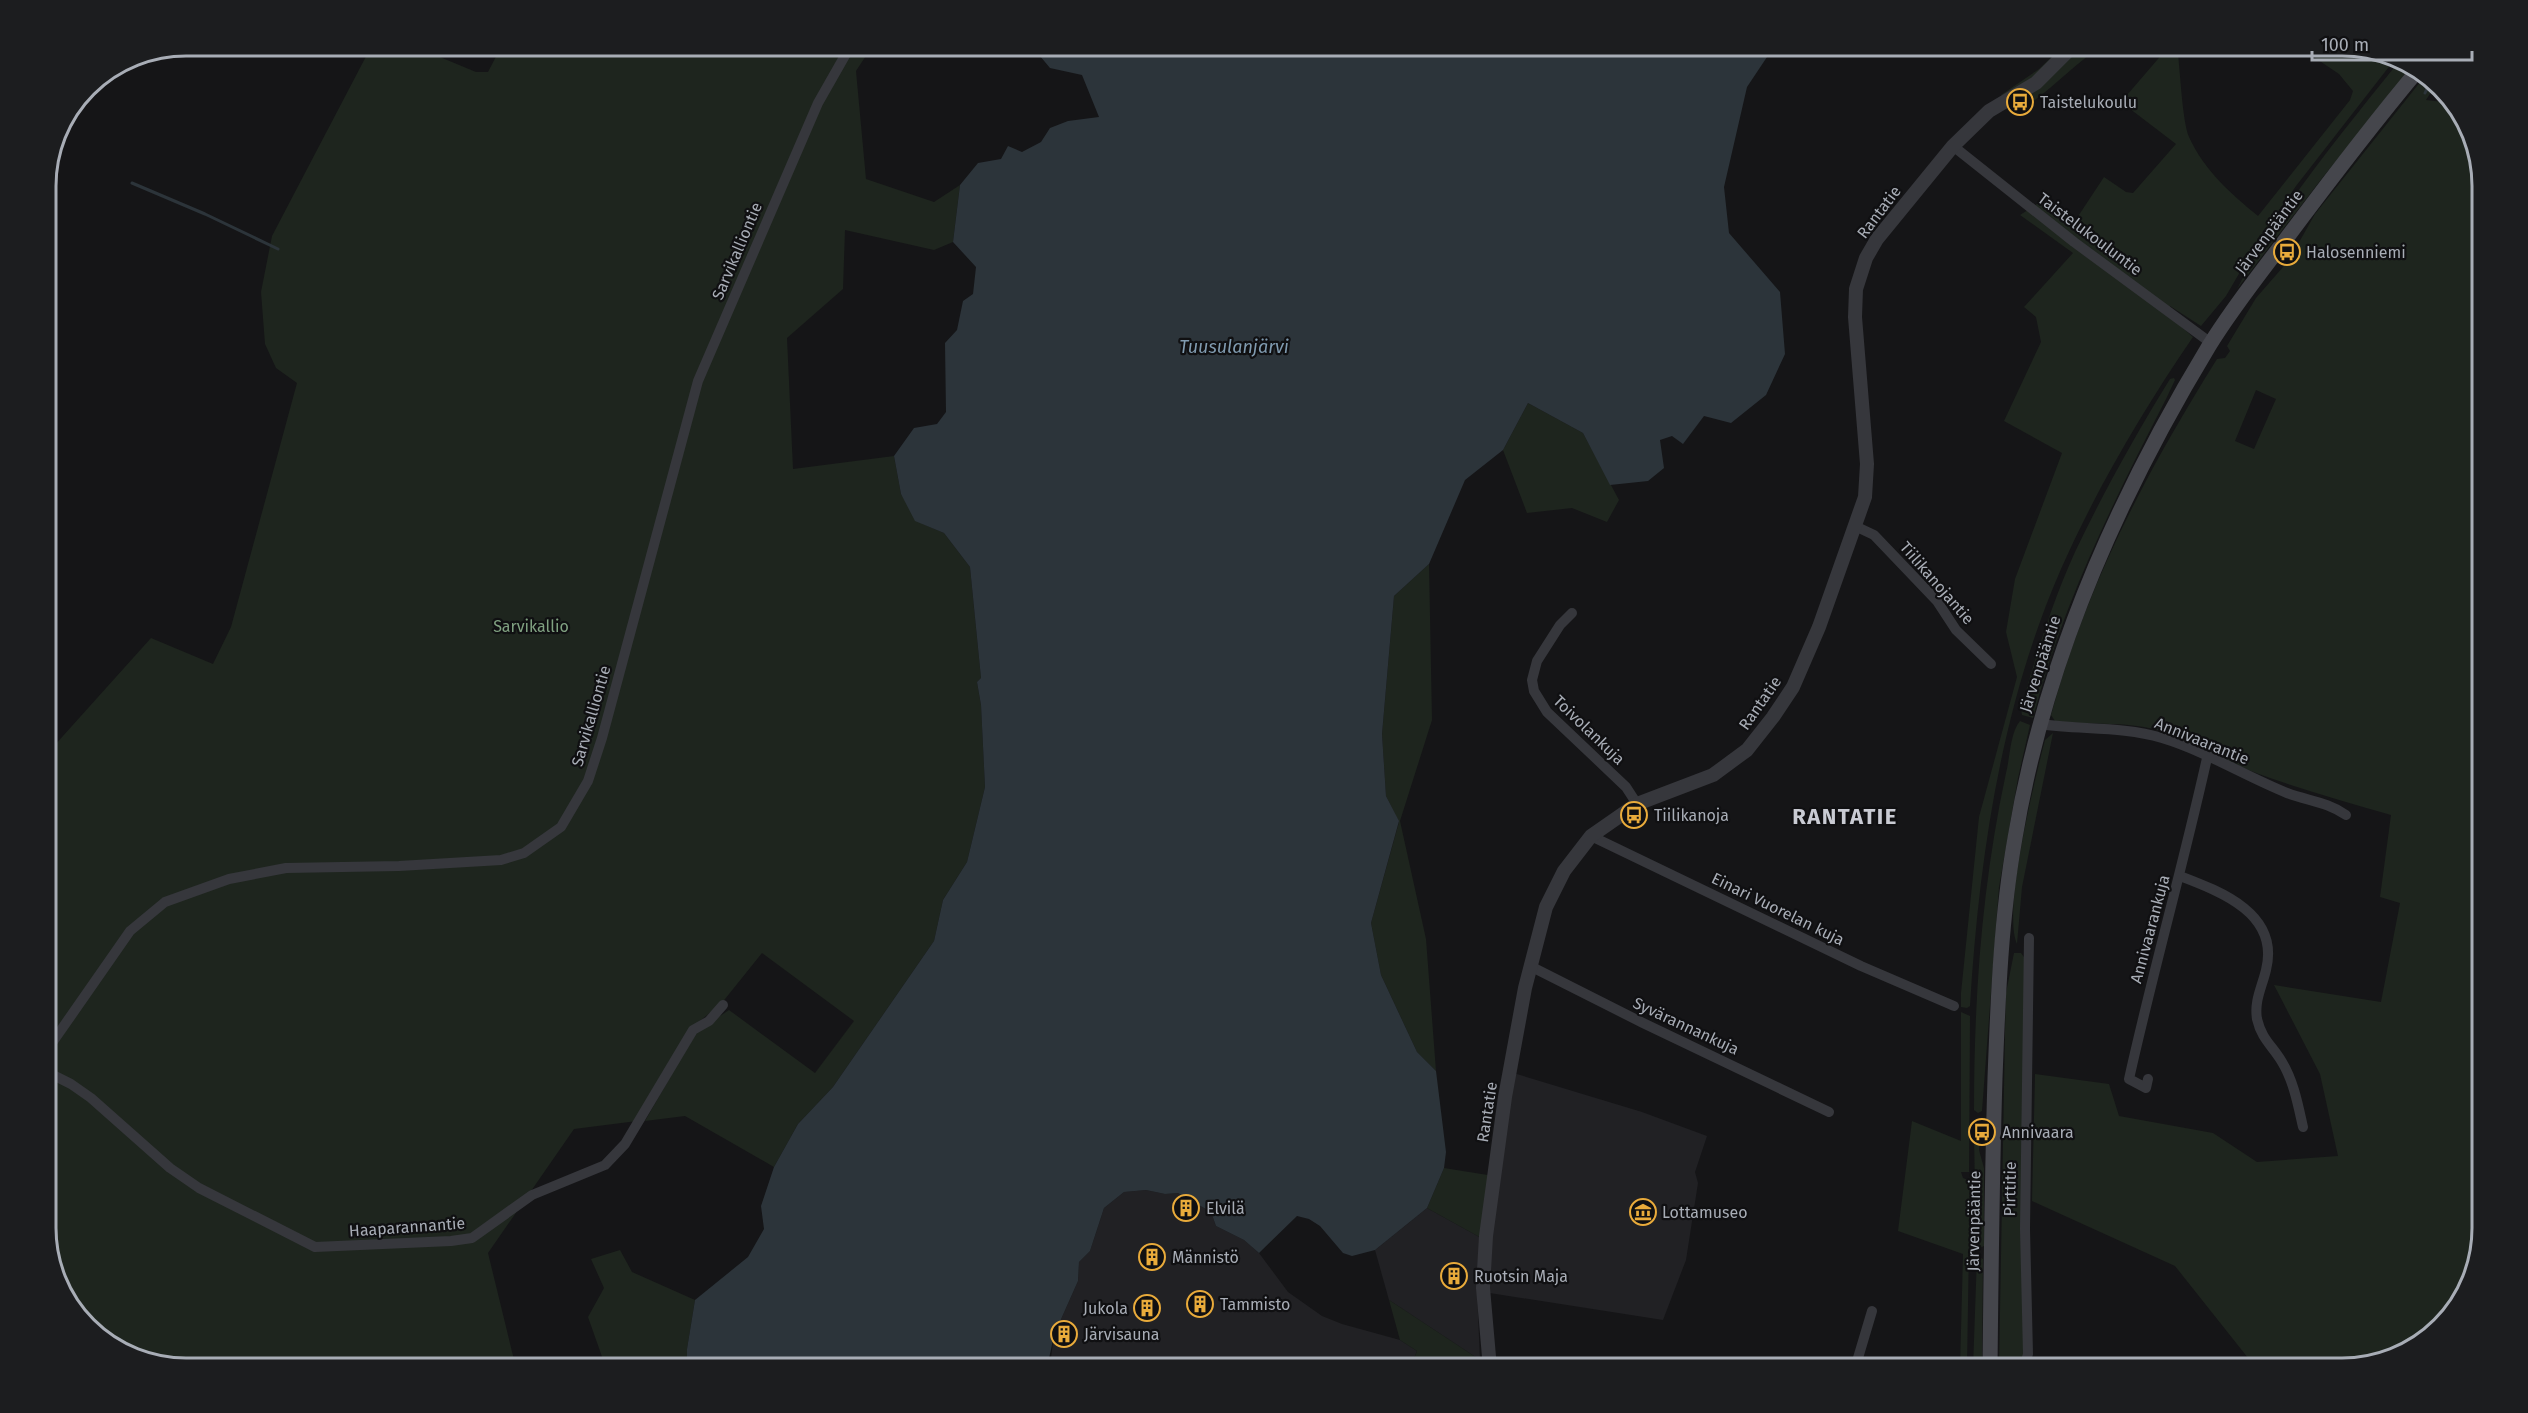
<svg xmlns="http://www.w3.org/2000/svg" width="2528" height="1413" viewBox="0 0 2528 1413" font-family="'Fira Sans',sans-serif">
<rect width="100%" height="100%" fill="#151517"/>
<!-- built -->
<path fill="#212124" d="M1510,1072L1642,1112L1707,1136L1695,1172L1698,1183L1686,1260L1663,1320L1477,1291L1480,1360L1389,1300L1375,1250L1427,1208L1483,1239Z
M1146,1190L1165,1194L1178,1193L1211,1212L1216,1226L1244,1240L1259,1253L1288,1292L1322,1316L1342,1324L1400,1340L1417,1351L1410,1368H1082L1051,1358L1054,1335L1078,1281L1079,1262L1090,1251L1104,1208L1124,1192Z"/>
<!-- green -->
<path fill="#1e251e" fill-rule="evenodd" d="M372,45H411L476,72H488L502,45H873L856,71L866,179L934,202L960,185L953,242L934,250L845,230L843,289L787,338L793,469L894,456L901,494L923,524L944,533L970,567L981,678L977,682L981,705L985,787L967,862L943,900L934,941L833,1087L798,1124L774,1167L685,1116L645,1121L696,1032L729,1010L815,1073L854,1021L762,953L721,1004L691,1028L637,1121L574,1129L488,1253L516,1368H186L116,1349L69,1305L45,1236V756L151,638L213,664L231,627L297,383L276,368L265,344L261,292L272,236Z
M2064,45H2104C2073,64 2050,92 2019,111L2001,95L2039,69Z
M2170,45H2177C2180,66 2182,121 2189,137C2204,170 2231,194 2258,216L2350,100L2353,91L2339,74L2296,45H2342L2395,59L2296,186L2258,241L2226,296L2201,326L2170,306V317L2193,337C2143,410 2097,488 2061,569C2001,706 1979,859 1970,1006L1967,1008L1961,1007V993L1979,817L2017,677L2006,632L2015,579L2062,453L2004,421L2041,342L2036,317L2024,307L2073,253L2020,215L2040,202L2071,227L2104,177L2126,192L2133,193L2176,144L2121,102Z
M2400,60L2414,66L2323,177L2237,289C2280,206 2342,133 2400,60Z
M2425,76L2435,86L2426,100L2452,103L2464,115L2483,177V1228L2464,1297L2413,1349L2343,1368H2256L2175,1266L2032,1201L2035,1074L2109,1084L2119,1116L2213,1133L2257,1162L2338,1156L2320,1074L2274,985L2381,1002L2400,903L2380,897L2391,815C2334,798 2276,783 2222,759C2202,751 2184,738 2164,732C2128,720 2092,726 2055,721L2051,715C2086,586 2147,471 2217,359L2225,358L2230,351L2227,346L2256,298L2289,260L2315,214ZM2256,390L2276,399L2254,449L2235,441Z
M2174,378L2175,380L2166,399C2113,502 2062,605 2033,718L2022,715L2021,708C2036,656 2052,602 2075,552C2103,493 2136,434 2170,379Z
M1528,403L1583,433L1619,500L1607,522L1572,508L1527,513L1503,450Z
M1429,564L1432,720L1400,821L1426,939L1436,1071L1417,1052L1381,975L1371,923L1399,822L1386,796L1382,734L1394,596Z
M2020,721L2030,725L2018,778L1999,887L1982,1111L1978,1113L1974,1110C1974,996 1982,885 2006,773C2010,758 2010,733 2020,721Z
M2053,733L2022,887L2017,944C2002,911 2035,779 2045,740Z
M2014,953H2021L2026,960L2023,1363L2021,1368H1999L2005,1032L2006,993Z
M1961,1012L1970,1016L1969,1172H1961L1963,1178L1970,1181L1967,1368H1960L1963,1254L1898,1231L1912,1121L1961,1141Z
M1974,1134L1980,1136L1979,1150L1984,1168V1246L1978,1249L1976,1248Z
M1444,1168L1494,1176L1483,1239L1427,1208Z
M620,1250L632,1272L695,1300L687,1349V1368H606L588,1317L604,1288L591,1259Z
M1977,1256L1983,1259L1982,1368H1973Z
M1389,1300L1480,1360L1481,1368H1410L1417,1351L1400,1340Z"/>
<!-- water -->
<path fill="#2c343a" d="M1048,45H1775L1747,87L1724,187L1729,233L1780,292L1785,354L1766,395L1731,423L1704,416L1683,444L1672,436L1660,440L1664,468L1648,481L1610,485L1583,433L1528,403L1503,450L1465,480L1429,564L1394,596L1382,734L1386,796L1399,821L1371,923L1381,975L1417,1052L1436,1071L1446,1152L1444,1168L1427,1208L1375,1250L1352,1256L1343,1253L1320,1226L1309,1219L1297,1216L1259,1253L1244,1240L1216,1226L1211,1212L1178,1193L1165,1194L1146,1190L1124,1192L1104,1208L1090,1251L1079,1262L1078,1281L1054,1335L1047,1368H687V1349L695,1300L748,1257L764,1229L761,1206L774,1167L798,1124L833,1087L934,941L943,900L967,862L985,787L981,705L977,682L981,678L970,567L944,533L915,521L901,494L894,456L914,428L937,424L946,412L945,343L957,330L963,301L973,294L976,267L953,242L960,185L978,163L1001,159L1008,146L1022,152L1041,142L1050,128L1068,121L1099,117L1082,75L1050,68L1040,56Z"/>
<g fill="none" stroke-linecap="round" stroke-linejoin="round">
<!-- stream -->
<path stroke="#2c343a" stroke-width="3" d="M2425,93L2430,82
M132,183L205,214L278,249"/>
<!-- minor -->
<path stroke="#36373c" stroke-width="10" d="M1953,146L2074,242L2211,343
M1857,527L1874,535L1937,601L1956,630L1991,664
M1572,613L1560,625L1537,661L1532,680L1534,691L1547,712L1626,787L1637,804
M2040,724C2080,730 2122,726 2162,738C2205,751 2245,776 2287,793C2308,801 2328,802 2346,815
M1591,836L1861,966L1954,1006
M2180,876C2222,892 2280,914 2266,970C2262,987 2254,1001 2257,1019C2262,1040 2272,1045 2282,1062C2294,1082 2298,1105 2303,1127
M1530,966L1643,1023L1829,1112
M45,1053L130,931L165,902L229,879L286,868L399,866L501,860L524,853L561,827L588,781L602,738L698,381L818,103L851,45
M45,1071L71,1084L91,1098L170,1168L199,1188L315,1247L451,1241L472,1238L532,1195L605,1165L625,1144L693,1030L709,1021L723,1005
M2148,1079L2146,1088L2129,1079C2153,971 2183,866 2207,758
M1855,1368L1872,1311
M2024,1368L2028,1354L2025,1229L2029,938"/>
<!-- tertiary -->
<path stroke="#36373c" stroke-width="14" d="M1490,1368L1483,1288L1486,1236L1505,1097L1525,988L1546,907L1564,871L1591,836L1637,804L1713,775L1747,750L1773,717L1793,687L1819,627L1865,497L1867,464L1855,317L1856,289L1866,258L1877,239L1953,146L1989,111L2036,83L2074,45"/>
<!-- secondary -->
<path stroke="#45464c" stroke-width="15" d="M1990,1368C1991,1271 1992,1174 1995,1078C1998,997 2001,917 2015,838C2044,662 2117,498 2209,346C2231,310 2258,276 2283,243C2327,184 2371,126 2418,70"/>
</g>
<!-- icons -->
<defs>
<symbol id="bus-ring" viewBox="-11 -11 22 22"><circle r="9.5" fill="#101012" stroke="#e9ab3b" stroke-width="1.5"/><path d="M-5-6H5V4H4V6H2V4H-2V6H-4V4H-5ZM-3.5-4V0h7V-4ZM-3.5 1.2v1.5H-2V1.2ZM2 1.2v1.5H3.5V1.2Z" fill="#e9ab3b"/></symbol>
<symbol id="building-ring" viewBox="-11 -11 22 22"><circle r="9.5" fill="#101012" stroke="#e9ab3b" stroke-width="1.5"/><path d="M-4-6H4V6H1V3H-1V6H-4ZM-2.5-4.3h1.7v1.8h-1.7ZM.8-4.3h1.7v1.8H.8ZM-2.5-1h1.7V.8h-1.7ZM.8-1h1.7V.8H.8Z" fill="#e9ab3b"/></symbol>
<symbol id="museum-ring" viewBox="-11 -11 22 22"><circle r="9.5" fill="#101012" stroke="#e9ab3b" stroke-width="1.5"/><path d="M0-6L6-3V-2H-6V-3ZM-5-1h2V3h-2ZM-1-1h2V3h-2ZM3-1h2V3H3ZM-6 4H6V6H-6Z" fill="#e9ab3b"/></symbol>
</defs>
<g fill-rule="evenodd">
<use href="#bus-ring" x="2005" y="87" width="30" height="30"/>
<use href="#bus-ring" x="2272" y="237" width="30" height="30"/>
<use href="#bus-ring" x="1619" y="800" width="30" height="30"/>
<use href="#bus-ring" x="1967" y="1117" width="30" height="30"/>
<use href="#building-ring" x="1171" y="1193" width="30" height="30"/>
<use href="#museum-ring" x="1628" y="1197" width="30" height="30"/>
<use href="#building-ring" x="1137" y="1242" width="30" height="30"/>
<use href="#building-ring" x="1439" y="1261" width="30" height="30"/>
<use href="#building-ring" x="1185" y="1289" width="30" height="30"/>
<use href="#building-ring" x="1132" y="1293" width="30" height="30"/>
<use href="#building-ring" x="1049" y="1319" width="30" height="30"/>
</g>
<g text-anchor="middle" dominant-baseline="central" stroke-width="4.5" stroke-linejoin="round" paint-order="stroke">
<!-- poi labels -->
<g font-size="16" fill="#a8adb6" stroke="#101012" text-anchor="start">
<text x="2040" y="102">Taistelukoulu</text>
<text x="2306" y="252">Halosenniemi</text>
<text x="1654" y="815">Tiilikanoja</text>
<text x="2002" y="1132">Annivaara</text>
<text x="1206" y="1208">Elvilä</text>
<text x="1662" y="1212">Lottamuseo</text>
<text x="1172" y="1257">Männistö</text>
<text x="1474" y="1276">Ruotsin Maja</text>
<text x="1220" y="1304">Tammisto</text>
<text x="1128" y="1308" text-anchor="end">Jukola</text>
<text x="1084" y="1334">Järvisauna</text>
</g>
<!-- street labels -->
<g font-size="16" fill="#a8adb6" stroke="#101012">
<text transform="translate(1879 212) rotate(-53)">Rantatie</text>
<text transform="translate(2269 232) rotate(-53)">Järvenpääntie</text>
<text transform="translate(2090 234) rotate(37)">Taistelukouluntie</text>
<text transform="translate(737 251) rotate(-67)">Sarvikalliontie</text>
<text transform="translate(1937 583) rotate(49)">Tiilikanojantie</text>
<text transform="translate(2040 664) rotate(-72)">Järvenpääntie</text>
<text transform="translate(1760 703) rotate(-55)">Rantatie</text>
<text transform="translate(591 716) rotate(-74)">Sarvikalliontie</text>
<text transform="translate(1589 730) rotate(44)">Toivolankuja</text>
<text transform="translate(2202 741) rotate(22)">Annivaarantie</text>
<text transform="translate(1778 909) rotate(26)">Einari Vuorelan kuja</text>
<text transform="translate(2150 929) rotate(-75)">Annivaarankuja</text>
<text transform="translate(1686 1026) rotate(25)">Syvärannankuja</text>
<text transform="translate(1487 1112) rotate(-81)">Rantatie</text>
<text transform="translate(2010 1189) rotate(-89)">Pirttitie</text>
<text transform="translate(1974 1221) rotate(-89)">Järvenpääntie</text>
<text transform="translate(407 1227) rotate(-4)">Haaparannantie</text>
</g>
<!-- park labels -->
<g font-size="16" fill="#80a181" stroke="#101012">
<text x="531" y="626">Sarvikallio</text>
</g>
<!-- water labels -->
<g font-size="18" font-style="italic" fill="#809bb0" stroke="#101012">
<text x="1234" y="347">Tuusulanjärvi</text>
</g>
<!-- district labels -->
<g font-size="22" font-weight="bold" letter-spacing="1.5" fill="#c9cbd3" stroke="#101012">
<text x="1845" y="816">RANTATIE</text>
</g>
</g>
<!-- crop -->
<path d="M0 0H2528V1413H0ZM186 56H2342A130 130 0 0 1 2472 186V1228A130 130 0 0 1 2342 1358H186A130 130 0 0 1 56 1228V186A130 130 0 0 1 186 56Z" fill="#1c1d1f" fill-rule="evenodd"/>
<path fill="none" stroke="#a8adb6" stroke-width="3" d="M186 56H2342A130 130 0 0 1 2472 186V1228A130 130 0 0 1 2342 1358H186A130 130 0 0 1 56 1228V186A130 130 0 0 1 186 56Z"/>
<!-- scale -->
<path d="M2312 51v9h160v-9" fill="none" stroke="#a8adb6" stroke-width="3"/>
<text x="2321" y="51" font-size="18" fill="#a8adb6" stroke="#101012" stroke-width="4.5" paint-order="stroke">100 m</text>
</svg>
